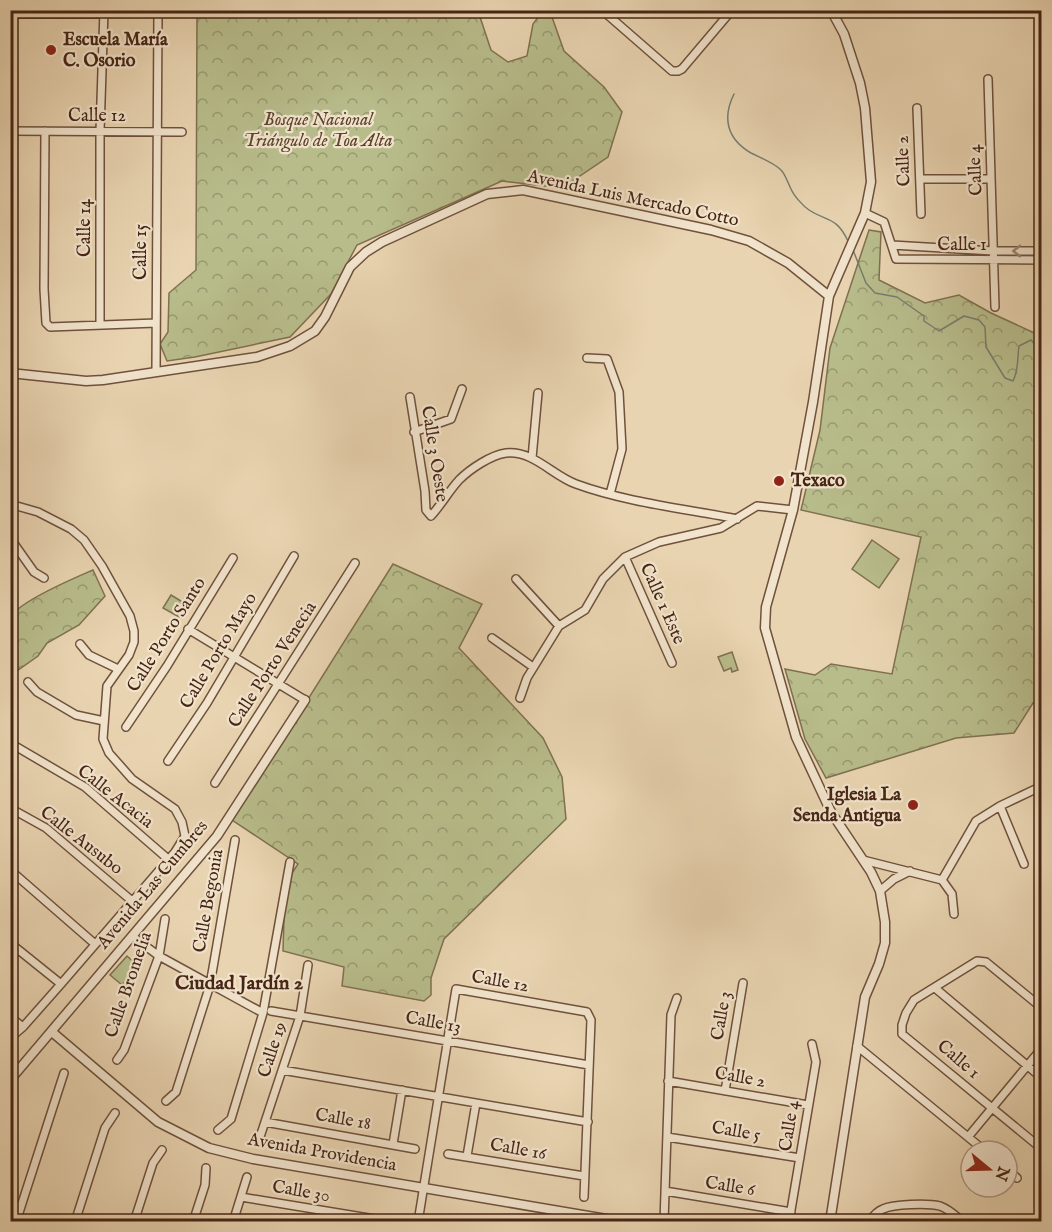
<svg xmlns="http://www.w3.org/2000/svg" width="1052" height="1232" viewBox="0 0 1052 1232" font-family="'IM FELL English',serif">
<defs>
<pattern id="forest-crowns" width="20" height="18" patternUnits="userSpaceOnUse" patternTransform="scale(1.5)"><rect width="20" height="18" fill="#b8bc8b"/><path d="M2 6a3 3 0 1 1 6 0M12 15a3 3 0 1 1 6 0" fill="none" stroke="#979970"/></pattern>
</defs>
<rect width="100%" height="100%" fill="#e9d4b1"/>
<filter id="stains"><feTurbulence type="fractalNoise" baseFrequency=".00333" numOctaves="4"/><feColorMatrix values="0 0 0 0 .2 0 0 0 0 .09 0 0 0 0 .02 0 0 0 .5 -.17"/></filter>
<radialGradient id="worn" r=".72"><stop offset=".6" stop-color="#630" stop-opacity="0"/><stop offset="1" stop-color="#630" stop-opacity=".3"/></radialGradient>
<!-- forest -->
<path fill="url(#forest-crowns)" stroke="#7f7050" stroke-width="1.5" d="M197,11H478L491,50L508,62L527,56L533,24L542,12L552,17L564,51L604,87L622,112L608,157L562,188L502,181L357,245L331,294L290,337L195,357L167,361L160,344L168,332L169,293L196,270Z
M869,230L881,232L879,280L925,303L959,295L991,313L1041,336V706L1033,703L1014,733L956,738L826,778L805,739L785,669L815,675L831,664L892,674L921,537L801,510L820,430L830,348Z
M393,564L482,604L459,648L543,738L562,777L566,819L444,939L431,978V995L424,1001L342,986L344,967L283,951L285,884L298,864L232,820Z
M93,570L105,596L79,625L47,643L38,656L11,675C10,660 7,633 10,619C14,603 77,577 93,570Z"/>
<!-- pitch -->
<path fill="#b8bc8b" stroke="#7f7050" stroke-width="1.5" d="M872,540L899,559L879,588L852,569Z
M171,595L186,604L179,617L163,608Z
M732,652L738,670L732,672L731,668L724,671L718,657Z
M127,956L138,966L122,985L110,975Z"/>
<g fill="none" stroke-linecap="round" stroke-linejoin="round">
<!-- stream -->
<path stroke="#777d71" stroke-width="1.5" d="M734,94C722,118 727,139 751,153C761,158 772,162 780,169C785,173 788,183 791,189C794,196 803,206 809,210C827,222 836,216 848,241
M853,250L866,283L875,293L897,297L924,316V321L939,331L964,316L979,320L985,327L986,347L1005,378L1013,381C1019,369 1017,359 1019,346L1031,340L1042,352"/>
<defs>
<path id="minor" d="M602,10L672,71H678L682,69L732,10
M10,14L191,13
M988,79L995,307
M917,108L921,214
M10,131L182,132
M45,131L44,289L46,323L50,327L156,323
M920,179H991
M865,213L884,222L896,259L1042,260
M892,245L993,251H1042
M100,325V131L104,10
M587,358L607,359L619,392L622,449L610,494
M156,372L158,10
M410,397L425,491L426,510L431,516C441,505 449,491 459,480C470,469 491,455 506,453C533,450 553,476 576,484C625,502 686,509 737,519
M414,432L451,419L462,389
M532,458L538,393
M10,504L38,512L71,529L84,540L102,566L130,616L134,631V642L129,655L107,686L103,739L109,753L132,779L175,809L182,822L185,836L175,852L61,984L23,1027L10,1038
M10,538L34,572L44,578
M625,557L672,663
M516,579L559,626
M188,629L305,700
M492,638L533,667
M80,644L89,655L118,669
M28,682L37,692L76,715L104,721
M520,698L527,678L559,626L585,610L603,579L625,557L659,542L721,528L757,506L793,510
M126,727L167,666L233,558
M10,743L85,787L168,859
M168,761L207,703L294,556
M215,783L355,563
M1000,806L1024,864
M10,808L46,828L132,901
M863,860L942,880L952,894L954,914
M10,870L95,944
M942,880L976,821L1000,806L1042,786
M880,891L894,879L910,871
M132,936L159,956L263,1013
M10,943L61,984
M935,988L1042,1078
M1042,1008L986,962L977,961L914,1000L906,1013L902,1025V1034L1042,1149
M271,1011L589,1065
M10,1017L23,1027
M857,1046L985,1151
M117,1060L124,1050L159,956L165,919
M282,1070L588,1122
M668,1081L808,1105
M725,1091L743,983
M166,1101L176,1092L210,985L235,840
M265,1122L415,1149
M218,1130L231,1119L263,1013L290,862
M667,1137L800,1158
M968,1137L1042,1048
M258,1143L300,1016L308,965
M393,1144L402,1090
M448,1154L584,1176
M467,1156L476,1103
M1007,1169L1017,1178
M665,1191L791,1212
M241,1197L393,1222
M16,1222L64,1073
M75,1222L105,1128L115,1113
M134,1222L153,1163L162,1150
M193,1222L205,1185L206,1168
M233,1222L247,1177
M418,1222L456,989L587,1012L591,1020L584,1197
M664,1222L671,1015L677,998
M789,1222L816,1062L812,1044
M869,1222C873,1216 877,1211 883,1209C893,1204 928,1203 940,1206C949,1209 956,1216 963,1222"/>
<path id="tertiary" d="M10,373L86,381L103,380L257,357L290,346L315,331L325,317L350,267L366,252L382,242L487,194L523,190L711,230L749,241L788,263L829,296
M52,1032L158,1122L209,1148L253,1159L624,1222
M10,1080L217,836L305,700
M830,1222L865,997L879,964L885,943V922L880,891L871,872L831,812L796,737L765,628L766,607L793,510L813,402L829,296L865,213L871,182L865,108L860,83L844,34L831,10"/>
</defs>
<!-- minor casing -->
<use href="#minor" stroke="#6f513c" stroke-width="10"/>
<!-- tertiary casing -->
<use href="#tertiary" stroke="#6f513c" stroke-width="11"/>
<!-- minor -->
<use href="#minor" stroke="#f1e3cc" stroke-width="7"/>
<!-- tertiary -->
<use href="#tertiary" stroke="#f1e3cc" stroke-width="8"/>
</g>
<!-- one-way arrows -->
<defs><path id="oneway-chevron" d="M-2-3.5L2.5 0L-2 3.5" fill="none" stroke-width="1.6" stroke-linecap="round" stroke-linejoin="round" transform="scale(1.5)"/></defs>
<use stroke="#9c8470" href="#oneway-chevron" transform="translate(1017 251) rotate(-180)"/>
<!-- markers -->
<g fill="#8f2418" stroke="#f1e3cc" stroke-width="2">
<circle cx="51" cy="50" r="6"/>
<circle cx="779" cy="481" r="6"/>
<circle cx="913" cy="805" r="6"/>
</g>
<g text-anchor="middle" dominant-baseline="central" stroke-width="4.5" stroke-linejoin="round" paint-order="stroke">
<!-- poi labels -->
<g font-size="18" font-weight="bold" fill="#462515" stroke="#f1e3cc" text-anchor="start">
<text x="63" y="40">Escuela María<tspan x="63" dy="21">C. Osorio</tspan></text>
<text x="791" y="481">Texaco</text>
<text x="901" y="795" text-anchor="end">Iglesia La<tspan x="901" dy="21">Senda Antigua</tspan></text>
</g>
<!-- street labels -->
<g font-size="18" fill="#462515" stroke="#f1e3cc">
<text x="97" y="116">Calle 12</text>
<text transform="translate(904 161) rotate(-92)">Calle 2</text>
<text transform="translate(976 170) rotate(-92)">Calle 4</text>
<text transform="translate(633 199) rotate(12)">Avenida Luis Mercado Cotto</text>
<text transform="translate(85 228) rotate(-90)">Calle 14</text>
<text x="962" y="245">Calle 1</text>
<text transform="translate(141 252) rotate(-90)">Calle 15</text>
<text transform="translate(434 454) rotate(81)">Calle 3 Oeste</text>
<text transform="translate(662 604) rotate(66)">Calle 1 Este</text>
<text transform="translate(167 635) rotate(-58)">Calle Porto Santo</text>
<text transform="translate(219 651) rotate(-59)">Calle Porto Mayo</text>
<text transform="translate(273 665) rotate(-57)">Calle Porto Venecia</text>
<text transform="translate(115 797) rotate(38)">Calle Acacia</text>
<text transform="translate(81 841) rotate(38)">Calle Ausubo</text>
<text transform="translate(153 885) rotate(-50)">Avenida Las Cumbres</text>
<text transform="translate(209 901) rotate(-80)">Calle Begonia</text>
<text transform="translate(500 982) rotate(10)">Calle 12</text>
<text transform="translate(129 985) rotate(-71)">Calle Bromelia</text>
<text transform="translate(722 1016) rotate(-80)">Calle 3</text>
<text transform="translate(433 1023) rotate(10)">Calle 13</text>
<text transform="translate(273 1050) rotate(-72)">Calle 19</text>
<text transform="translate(958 1060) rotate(40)">Calle 1</text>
<text transform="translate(740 1078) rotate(10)">Calle 2</text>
<text transform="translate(343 1120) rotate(10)">Calle 18</text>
<text transform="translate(790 1126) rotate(-81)">Calle 4</text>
<text transform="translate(736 1132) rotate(10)">Calle 5</text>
<text transform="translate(518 1150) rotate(10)">Calle 16</text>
<text transform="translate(322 1153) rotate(10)">Avenida Providencia</text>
<text transform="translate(730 1187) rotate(9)">Calle 6</text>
<text transform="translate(301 1192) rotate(10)">Calle 30</text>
</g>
<!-- park labels -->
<g font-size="18" font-style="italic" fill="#5d432d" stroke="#f1e3cc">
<text x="318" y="120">Bosque Nacional<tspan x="318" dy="21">Triángulo de Toa Alta</tspan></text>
</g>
<!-- neighbourhood labels -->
<g font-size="20" font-weight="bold" fill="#462515" stroke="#f1e3cc">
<text x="239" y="983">Ciudad Jardín 2</text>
</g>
</g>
<!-- margin -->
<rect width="1052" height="1232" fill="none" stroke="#e9d4b1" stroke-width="36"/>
<rect x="12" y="12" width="1028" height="1208" fill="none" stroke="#462515" stroke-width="3"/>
<rect x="18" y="18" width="1016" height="1196" fill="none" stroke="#462515" stroke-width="1.5"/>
<!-- north arrow -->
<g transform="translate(989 1169) rotate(109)"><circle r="28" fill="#f1e3cc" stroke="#ad9783" stroke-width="1.5"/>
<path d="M0-4.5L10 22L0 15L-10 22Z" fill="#8f2418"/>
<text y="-9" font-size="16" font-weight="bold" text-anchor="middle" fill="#462515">N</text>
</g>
<rect width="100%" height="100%" filter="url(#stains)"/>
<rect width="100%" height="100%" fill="url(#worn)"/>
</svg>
